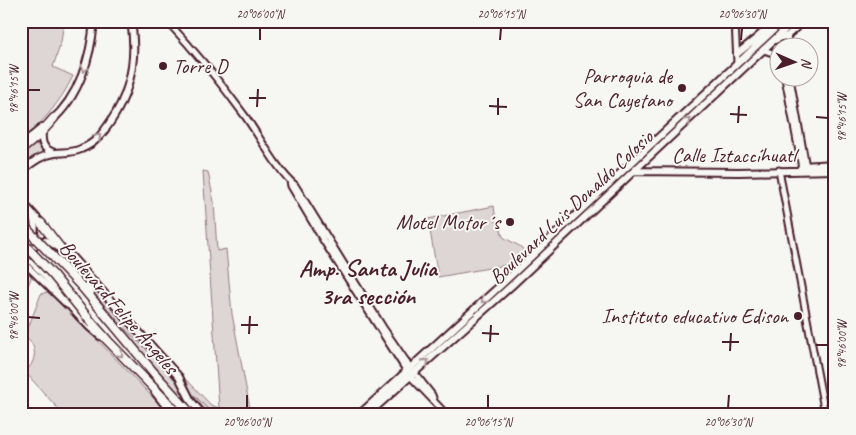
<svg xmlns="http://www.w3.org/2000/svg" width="856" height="435" viewBox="0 0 856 435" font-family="Caveat,sans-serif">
<rect width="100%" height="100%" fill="#f6f6f2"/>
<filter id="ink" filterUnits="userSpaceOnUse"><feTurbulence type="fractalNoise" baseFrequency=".02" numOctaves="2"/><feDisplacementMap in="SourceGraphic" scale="10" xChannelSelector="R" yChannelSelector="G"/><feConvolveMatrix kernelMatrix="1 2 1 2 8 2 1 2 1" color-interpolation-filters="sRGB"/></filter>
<g filter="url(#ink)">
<!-- green -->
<path fill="#ddd6d5" stroke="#947a80" d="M21,21H64L61,42L53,67L73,76C60,103 43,122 21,141Z
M773,33L753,56L603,196L601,195Z
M31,143L38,145L43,153L21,171V151Z
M203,171L208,172L214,202L217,251L226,249L232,314L251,414H208C200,403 191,394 185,381H188L211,405L219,408Z
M590,204L591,206L433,354L410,373Z
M494,206L496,222H499L503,237L521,247L525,252L512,264L438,277L428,219Z
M21,265L32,275L21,305Z
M79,269L180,383L188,400L186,401L98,302Z
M50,291L169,414H63L25,372C37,361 38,346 25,336L41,294Z"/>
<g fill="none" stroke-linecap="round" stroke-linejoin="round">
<!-- stream -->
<path stroke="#8e747a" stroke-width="1" d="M21,213L32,225
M38,232L43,238
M49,245L73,272
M94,293L126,330L143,346L180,385
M189,390L213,414"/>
<defs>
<path id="minor" d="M167,21C195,51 221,83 245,116C258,134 279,173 295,185L384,329L410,367
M735,21L737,63
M774,41L788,35L804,21
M786,48L788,35
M764,50L778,55
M785,78L802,168
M790,78L806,167
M779,170L825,414
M290,181L291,186L323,240L406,370
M21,260L67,305
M414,372L432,395L433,398
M410,376L446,414"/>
<path id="major" d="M737,54L758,37L770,26
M51,121C79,97 91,57 94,21
M42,132C41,143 43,149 54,153
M21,145L43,127
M21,171C32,163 41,155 55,153C64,152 72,153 81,149C96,143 103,133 111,121C131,91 137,56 131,21
M634,171L739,172L835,170
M799,171L802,166L835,164
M21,201L44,226
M22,249C34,239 38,229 32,214
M21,251C32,262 43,273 53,285C68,303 81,321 100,336
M69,254L179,377L191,401L202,414
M29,255C37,240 43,236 58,247
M155,392L172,414
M360,414L502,284L783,21
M368,414L511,286L794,21"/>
<path id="highway" d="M21,150L38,136L54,118
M41,223L75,267L90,292
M82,287L154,373L191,414
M92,323L108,341L179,414"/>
</defs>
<!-- minor casing -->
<use href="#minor" stroke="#4a1f2b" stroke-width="9"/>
<!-- major casing -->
<use href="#major" stroke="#4a1f2b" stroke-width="10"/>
<!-- highway casing -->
<use href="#highway" stroke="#4a1f2b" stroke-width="11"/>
<!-- minor -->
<use href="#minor" stroke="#f6f6f2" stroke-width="5"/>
<!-- major -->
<use href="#major" stroke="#f6f6f2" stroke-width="6"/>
<!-- highway -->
<use href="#highway" stroke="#f6f6f2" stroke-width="8"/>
<defs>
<path id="highway-bridge" d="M21,223L82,287
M21,241L53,275L92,323"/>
</defs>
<!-- highway-bridge casing -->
<use href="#highway-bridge" stroke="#4a1f2b" stroke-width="11" stroke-linecap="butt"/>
<!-- highway-bridge -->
<use href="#highway-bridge" stroke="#f6f6f2" stroke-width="8"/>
</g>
<!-- one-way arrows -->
<defs><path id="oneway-chevron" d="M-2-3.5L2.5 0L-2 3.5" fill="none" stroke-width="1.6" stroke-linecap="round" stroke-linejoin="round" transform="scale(1.25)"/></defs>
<g stroke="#a99598">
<use href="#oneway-chevron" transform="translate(84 69) rotate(110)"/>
<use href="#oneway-chevron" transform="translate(688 121) rotate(-43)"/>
<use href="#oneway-chevron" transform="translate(98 137) rotate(-45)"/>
<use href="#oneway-chevron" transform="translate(484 300) rotate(137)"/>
<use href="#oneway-chevron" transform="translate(120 354) rotate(46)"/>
<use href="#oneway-chevron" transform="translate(426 362) rotate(-41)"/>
</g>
</g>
<!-- ticks -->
<path fill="none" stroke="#4a1f2b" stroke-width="2" d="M260,40V28M500,40L501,28M741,40L742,28M28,90H40M249,98H266M489,106L507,107M257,107L258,89M730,114L747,115M498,115V98M816,117L828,118M738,123L739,106M28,317L40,318M241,325H258M482,333L499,334M249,334L250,316M490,342L491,325M722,342H739M816,345H828M730,351L731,333M247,408V395M488,408V395M728,408L729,395"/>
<!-- markers -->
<g fill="#4a1f2b" stroke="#f6f6f2" stroke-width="2">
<circle cx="163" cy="66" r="5"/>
<circle cx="682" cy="88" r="5"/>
<circle cx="510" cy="222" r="5"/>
<circle cx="798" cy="316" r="5"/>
</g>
<g text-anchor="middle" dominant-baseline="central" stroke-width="4" stroke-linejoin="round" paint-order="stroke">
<!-- poi labels -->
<g font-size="21" fill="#4a1f2b" stroke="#f6f6f2" text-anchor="end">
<text x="173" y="66" text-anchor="start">Torre D</text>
<text x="672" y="76">Parroquia de<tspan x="672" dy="24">San Cayetano</tspan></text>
<text x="500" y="222">Motel Motor´s</text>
<text x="788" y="316">Instituto educativo Edison</text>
</g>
<!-- street labels -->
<g font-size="21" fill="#4a1f2b" stroke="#f6f6f2">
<text x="734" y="155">Calle Iztaccíhuatl</text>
<text transform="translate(571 207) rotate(-43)">Boulevard Luis Donaldo Colosio</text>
<text transform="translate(119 307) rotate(49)">Boulevard Felipe Ángeles</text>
</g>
<!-- quarter labels -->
<g font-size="24" font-weight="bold" fill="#4a1f2b" stroke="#f6f6f2">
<text x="368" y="268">Amp. Santa Julia<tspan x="368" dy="28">3ra sección</tspan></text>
</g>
</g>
<!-- margin -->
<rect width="856" height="435" fill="none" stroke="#f6f6f2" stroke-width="55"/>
<!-- north arrow -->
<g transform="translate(794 62) rotate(92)"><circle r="24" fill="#f6f6f2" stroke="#b1a0a2"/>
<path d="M0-4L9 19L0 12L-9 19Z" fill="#4a1f2b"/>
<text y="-8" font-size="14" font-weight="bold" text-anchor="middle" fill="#4a1f2b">N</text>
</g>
<rect x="28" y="28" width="800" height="380" fill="none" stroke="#4a1f2b" stroke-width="2"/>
<g font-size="12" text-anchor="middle" fill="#4a1f2b">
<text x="260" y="18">20°06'00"N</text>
<text x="501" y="18">20°06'15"N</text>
<text x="742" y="18">20°06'30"N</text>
<text transform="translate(14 90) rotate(-90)" y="4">98°46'15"W</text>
<text transform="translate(842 118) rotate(-90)" y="4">98°46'15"W</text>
<text transform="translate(14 317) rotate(-90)" y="4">98°46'00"W</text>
<text transform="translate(842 345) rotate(-90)" y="4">98°46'00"W</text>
<text x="247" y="426">20°06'00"N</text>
<text x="488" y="426">20°06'15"N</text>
<text x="728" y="426">20°06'30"N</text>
</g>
</svg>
